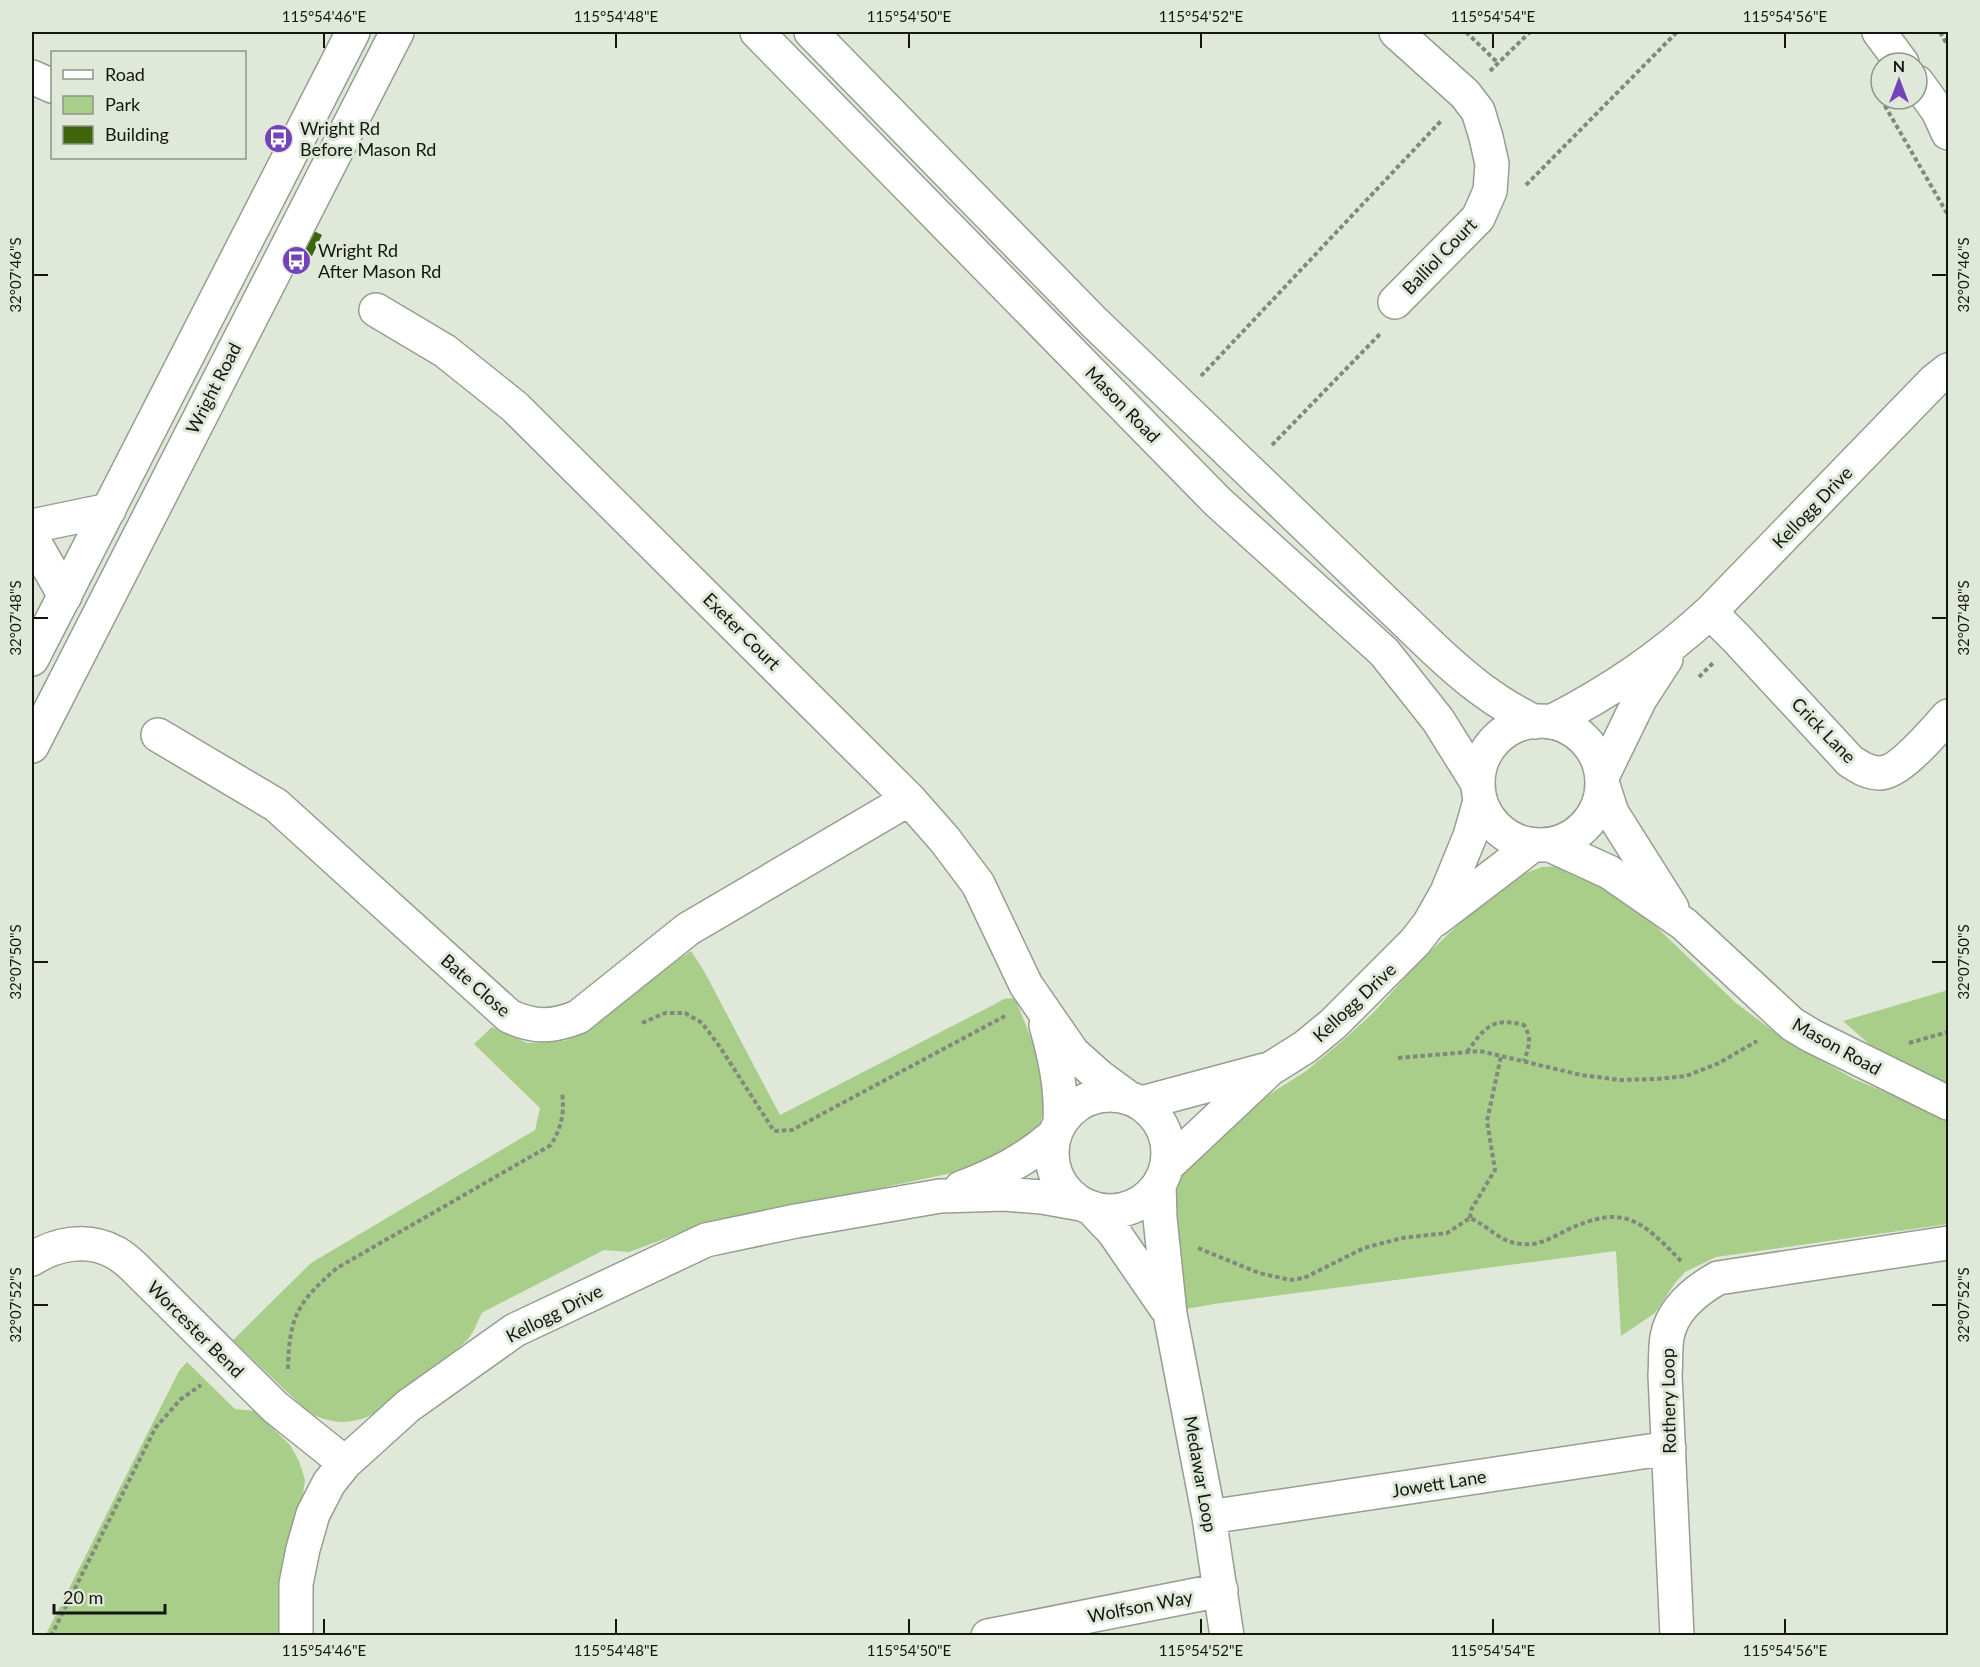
<svg xmlns="http://www.w3.org/2000/svg" width="1980" height="1667" viewBox="0 0 1980 1667" font-family="Lato,sans-serif">
<rect width="100%" height="100%" fill="#e0e9d9"/>
<!-- green -->
<path fill="#a9ce8a" d="M1559,866L1580,871L1647,918L1736,1003L1785,1040L1854,1079L1930,1111L1948,1116V1224L1716,1257L1685,1272L1675,1283L1655,1313L1621,1336L1616,1251L1214,1304L1186,1309L1179,1260L1175,1210L1177,1186L1184,1167L1240,1113L1306,1071L1340,1043L1373,1013L1420,961L1481,903L1520,875L1542,867Z
M691,951L704,971L780,1115L993,1005L1004,999L1015,998L1033,1043L1043,1076L1044,1108L1039,1128L1012,1152L957,1172L699,1226L629,1252L604,1250L483,1312C477,1320 476,1329 470,1336C464,1346 441,1360 431,1368C393,1400 361,1441 308,1412L233,1340L311,1263L535,1130L540,1108L474,1044L492,1027L527,1043L565,1041L587,1031L667,967Z
M1948,990V1084L1915,1072L1876,1050L1843,1021Z
M187,1362L235,1409L255,1411L290,1445L299,1461L305,1480L302,1501L281,1635L45,1636L179,1371Z"/>
<!-- building -->
<path fill="#3e650b" d="M310,229L322,235L312,256L299,250Z"/>
<g fill="none" stroke-linecap="round" stroke-linejoin="round">
<defs>
<path id="minor" d="M1879,32L1902,63
M32,77L52,86
M1917,82L1938,111L1948,133
M1395,302L1478,218L1490,191L1492,164L1486,137L1478,111L1465,94L1396,32
M376,310L445,351L515,407L909,799L945,840L978,884L1026,985L1073,1053L1100,1077L1126,1096
M32,526L109,510
M32,538L65,596
M1710,612L1737,639L1850,761C1859,767 1868,773 1880,773C1900,773 1935,730 1948,716
M1551,722C1611,691 1660,658 1710,612L1934,381L1948,370
M158,735L276,805L509,1016C534,1028 553,1027 578,1017L688,929L909,799
M1602,777L1640,699L1666,659
M1435,920L1533,845
M1046,1025C1055,1057 1062,1089 1060,1123
M1052 1153a58 58 0 1 1 116 0a58 58 0 1 1-116 0Z
M1142,1103L1265,1070
M1168,1165L1270,1069L1305,1047L1333,1024L1415,942L1429,924L1447,892L1470,836L1480,801
M1159,1184L1160,1218L1170,1314L1209,1517L1227,1636
M961,1188C997,1174 1024,1161 1053,1136
M1090,1207L1113,1231L1166,1308
M32,1259C55,1244 88,1237 114,1252C121,1255 127,1261 133,1266L275,1407L345,1463
M1209,1517L1669,1448
M296,1636V1584L303,1549L313,1514L329,1483L345,1463L408,1406L515,1330L706,1240L796,1221L940,1196L1004,1194L1042,1197L1081,1204
M988,1636L1221,1590
M1677,1636L1665,1375C1666,1363 1665,1349 1667,1337C1672,1309 1695,1291 1718,1278L1948,1243"/>
<path id="tertiary" d="M757,32L1218,502L1384,652L1438,720L1478,784
M811,32L1094,322L1433,648C1466,679 1494,702 1535,722
M1478 783a62 62 0 1 1 124 0a62 62 0 1 1-124 0Z
M1602,782L1612,813L1672,908
M1550,845L1609,872L1684,924L1792,1024L1812,1036L1948,1103"/>
<path id="secondary" d="M32,659L353,32
M32,746L397,32"/>
</defs>
<!-- minor casing -->
<use href="#minor" stroke="#969e90" stroke-width="36"/>
<!-- tertiary casing -->
<use href="#tertiary" stroke="#969e90" stroke-width="36"/>
<!-- secondary casing -->
<use href="#secondary" stroke="#969e90" stroke-width="36"/>
<!-- path -->
<path stroke="#82887d" stroke-width="4" stroke-dasharray="4.5 3" stroke-linecap="butt" d="M1466,32L1498,63
M1940,32L1948,46
M1490,71L1530,32
M1881,99L1948,215
M1526,185L1677,32
M1201,376L1441,121
M1272,445L1380,334
M1699,677L1713,663
M642,1023L665,1013H685L702,1023L720,1047L774,1131L792,1130L1005,1016
M1909,1043L1948,1032
M1467,1052C1485,1027 1492,1017 1524,1025C1532,1038 1529,1047 1524,1061
M1398,1058L1480,1051L1581,1075L1621,1080L1657,1079L1686,1076L1719,1063L1757,1041
M1470,1218L1471,1210L1495,1170L1487,1121L1501,1056
M1198,1248L1259,1273L1290,1280L1304,1278L1364,1248L1402,1238L1447,1233L1470,1218C1489,1226 1500,1243 1522,1244C1538,1246 1551,1238 1565,1231C1623,1203 1640,1219 1681,1261
M288,1369C289,1316 298,1302 337,1268L551,1145C561,1128 565,1113 562,1093
M51,1636L156,1427L181,1399L201,1385"/>
<!-- minor -->
<use href="#minor" stroke="#fff" stroke-width="33"/>
<!-- tertiary -->
<use href="#tertiary" stroke="#fff" stroke-width="33"/>
<!-- secondary -->
<use href="#secondary" stroke="#fff" stroke-width="33"/>
</g>
<!-- ticks -->
<path fill="none" stroke="#141711" stroke-width="2" d="M324,33V48M616,33V48M909,33V48M1201,33V48M1493,33V48M1785,33V48M33,275H48M1932,275H1947M33,618H48M1932,618H1947M33,962H48M1932,962H1947M33,1305H48M1932,1305H1947M324,1619V1634M616,1619V1634M909,1619V1634M1201,1619V1634M1493,1619V1634M1785,1619V1634"/>
<!-- icons -->
<defs>
<symbol id="bus-disc" viewBox="-11 -11 22 22"><circle r="9.5" fill="#7442b9" stroke="#e0e9d9"/><path d="M-5-6H5V4H4V6H2V4H-2V6H-4V4H-5ZM-3.5-4V0h7V-4ZM-3.5 1.2v1.5H-2V1.2ZM2 1.2v1.5H3.5V1.2Z" fill="#fff"/></symbol>
</defs>
<g fill-rule="evenodd">
<use href="#bus-disc" x="262" y="122" width="33" height="33"/>
<use href="#bus-disc" x="280" y="244" width="33" height="33"/>
</g>
<g text-anchor="middle" dominant-baseline="central" stroke-width="6" stroke-linejoin="round" paint-order="stroke">
<!-- poi labels -->
<g font-size="18" fill="#141711" stroke="#e0e9d9" text-anchor="start">
<text x="300" y="128">Wright Rd<tspan x="300" dy="21">Before Mason Rd</tspan></text>
<text x="318" y="250">Wright Rd<tspan x="318" dy="21">After Mason Rd</tspan></text>
</g>
<!-- street labels -->
<g font-size="18" fill="#141711" stroke="#e0e9d9">
<text transform="translate(1439 256) rotate(-46)">Balliol Court</text>
<text transform="translate(213 388) rotate(-63)">Wright Road</text>
<text transform="translate(1123 404) rotate(46)">Mason Road</text>
<text transform="translate(1812 507) rotate(-46)">Kellogg Drive</text>
<text transform="translate(742 631) rotate(45)">Exeter Court</text>
<text transform="translate(1824 730) rotate(46)">Crick Lane</text>
<text transform="translate(476 985) rotate(41)">Bate Close</text>
<text transform="translate(1354 1002) rotate(-43)">Kellogg Drive</text>
<text transform="translate(1837 1046) rotate(29)">Mason Road</text>
<text transform="translate(554 1313) rotate(-27)">Kellogg Drive</text>
<text transform="translate(196 1329) rotate(45)">Worcester Bend</text>
<text transform="translate(1668 1401) rotate(-91)">Rothery Loop</text>
<text transform="translate(1201 1474) rotate(80)">Medawar Loop</text>
<text transform="translate(1439 1483) rotate(-9)">Jowett Lane</text>
<text transform="translate(1140 1606) rotate(-11)">Wolfson Way</text>
</g>
</g>
<!-- border -->
<rect width="1980" height="1667" fill="none" stroke="#e0e9d9" stroke-width="66"/>
<!-- legend -->
<rect x="51" y="51" width="195" height="108" fill="#e0e9d9" stroke="#8e9589" stroke-width="1.5"/>
<rect x="63" y="70" width="30" height="9" fill="#ffffff" stroke="#8e9589" stroke-width="1.5"/>
<text x="105" y="81" font-size="18" fill="#141711">Road</text>
<rect x="63" y="96" width="30" height="18" fill="#a9ce8a" stroke="#8e9589" stroke-width="1.5"/>
<text x="105" y="111" font-size="18" fill="#141711">Park</text>
<rect x="63" y="126" width="30" height="18" fill="#3e650b" stroke="#8e9589" stroke-width="1.5"/>
<text x="105" y="141" font-size="18" fill="#141711">Building</text>
<!-- north arrow -->
<g transform="translate(1899 81)"><circle r="28" fill="#e0e9d9" stroke="#8e9589" stroke-width="1.5"/>
<path d="M0-4.5L10 22L0 15L-10 22Z" fill="#7442b9"/>
<text y="-9" font-size="16" font-weight="bold" text-anchor="middle" fill="#141711">N</text>
</g>
<!-- scale -->
<path d="M54 1604v9h111v-9" fill="none" stroke="#141711" stroke-width="3"/>
<text x="63" y="1604" font-size="18" fill="#141711" stroke="#e0e9d9" stroke-width="4.5" paint-order="stroke">20 m</text>
<rect x="33" y="33" width="1914" height="1601" fill="none" stroke="#141711" stroke-width="2"/>
<g font-size="15" text-anchor="middle" fill="#141711">
<text x="324" y="22">115°54'46"E</text>
<text x="616" y="22">115°54'48"E</text>
<text x="909" y="22">115°54'50"E</text>
<text x="1201" y="22">115°54'52"E</text>
<text x="1493" y="22">115°54'54"E</text>
<text x="1785" y="22">115°54'56"E</text>
<text transform="translate(16 275) rotate(-90)" y="5">32°07'46"S</text>
<text transform="translate(1964 275) rotate(-90)" y="5">32°07'46"S</text>
<text transform="translate(16 618) rotate(-90)" y="5">32°07'48"S</text>
<text transform="translate(1964 618) rotate(-90)" y="5">32°07'48"S</text>
<text transform="translate(16 962) rotate(-90)" y="5">32°07'50"S</text>
<text transform="translate(1964 962) rotate(-90)" y="5">32°07'50"S</text>
<text transform="translate(16 1305) rotate(-90)" y="5">32°07'52"S</text>
<text transform="translate(1964 1305) rotate(-90)" y="5">32°07'52"S</text>
<text x="324" y="1656">115°54'46"E</text>
<text x="616" y="1656">115°54'48"E</text>
<text x="909" y="1656">115°54'50"E</text>
<text x="1201" y="1656">115°54'52"E</text>
<text x="1493" y="1656">115°54'54"E</text>
<text x="1785" y="1656">115°54'56"E</text>
</g>
</svg>
